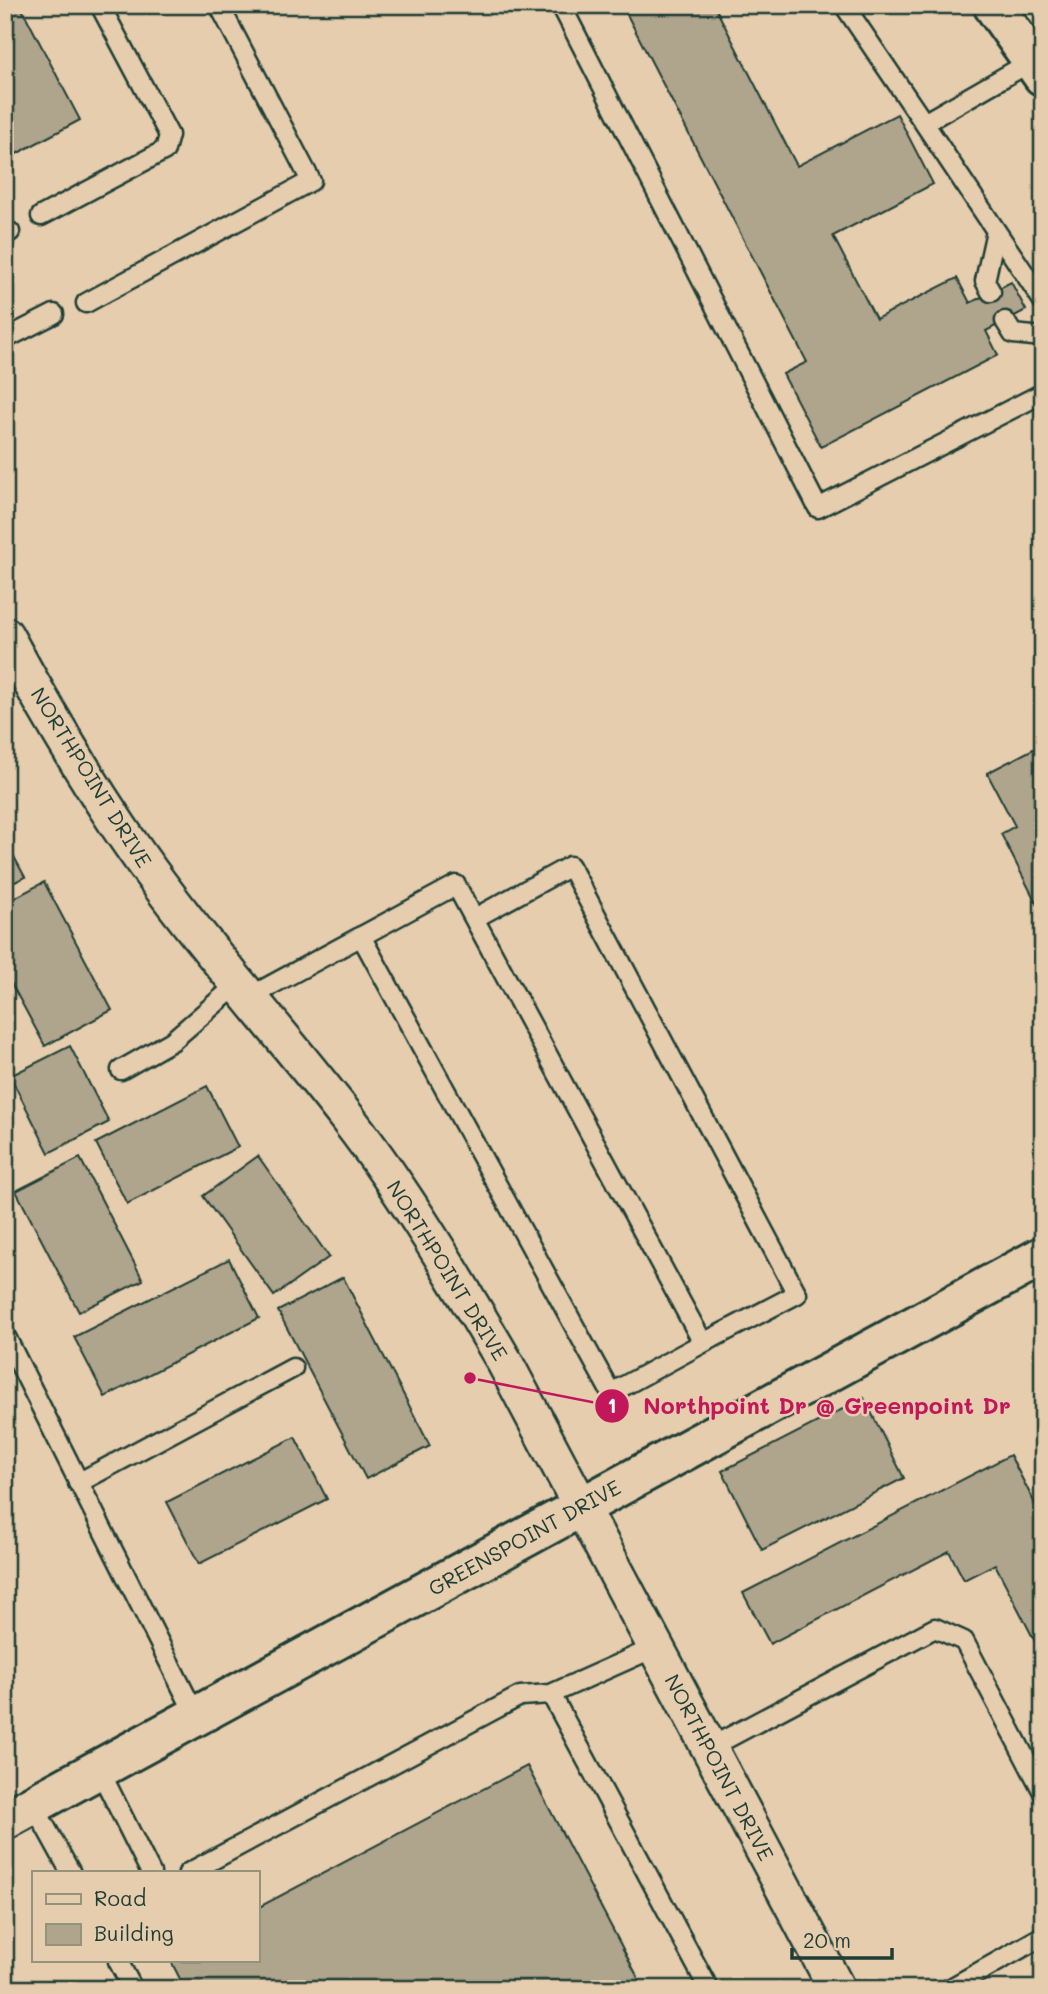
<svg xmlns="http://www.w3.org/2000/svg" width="1048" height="1994" viewBox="0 0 1048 1994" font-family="Mali,sans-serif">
<rect width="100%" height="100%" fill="#e6cdae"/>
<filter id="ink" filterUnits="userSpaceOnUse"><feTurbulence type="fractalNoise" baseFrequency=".0143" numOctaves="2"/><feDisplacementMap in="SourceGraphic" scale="14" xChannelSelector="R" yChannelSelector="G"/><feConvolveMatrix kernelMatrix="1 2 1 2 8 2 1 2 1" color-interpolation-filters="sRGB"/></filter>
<g filter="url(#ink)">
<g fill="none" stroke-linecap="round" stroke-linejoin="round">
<!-- stream -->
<path stroke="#677160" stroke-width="10" d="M5,1967L17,1989"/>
</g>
<!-- building -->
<path fill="#afa48c" stroke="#1f3d34" stroke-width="2" d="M5,5H20L80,120L5,160Z
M622,5H714L797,166L897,114L933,184L833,236L876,319L957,278L970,303L1011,282L1026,310L986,331L998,355L821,447L783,374L807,362Z
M1043,744V916L1001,834L1015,826L987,773Z
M5,840L25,877L5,887Z
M44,882L112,1010L45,1046L5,972V903Z
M70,1046L109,1122L49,1153L10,1076Z
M207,1086L238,1147L127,1204L96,1143Z
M258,1156L329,1257L274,1296L203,1196Z
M80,1158L143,1280L79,1312L16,1191Z
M229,1259L259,1318L105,1397L74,1337Z
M343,1277L430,1446L366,1479L278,1311Z
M864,1398L904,1478L762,1550L722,1471Z
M295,1437L327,1499L199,1564L167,1502Z
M1010,1455L1043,1519V1657L995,1564L964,1580L949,1551L770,1644L743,1593Z
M527,1766L644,1989H185L171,1961H257V1908Z"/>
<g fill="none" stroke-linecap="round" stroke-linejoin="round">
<defs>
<path id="lane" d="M561,5L818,508L1043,393
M844,5L924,123L1032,61
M924,123L1043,301
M41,216L165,150L169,135L100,5
M5,235L10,232
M991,292L985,281L996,231
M86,303L311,181L219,5
M1005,321L1013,334L1043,337
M5,339L54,314
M475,918L570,866L797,1294L703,1343
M249,997L456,885L703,1343L611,1393L361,936
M121,1070L172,1041L239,983
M5,1335L196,1716
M78,1483L293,1368
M551,1694L656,1647
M709,1748L935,1628L964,1641L1043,1792
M99,1769L151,1873
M33,1804L71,1873
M188,1873L520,1696L551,1694L709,1989
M118,1961L133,1989
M949,1989L1043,1936"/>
<path id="street" d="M5,635C40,700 78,765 119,827C187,929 272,1021 348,1119C406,1194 455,1277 503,1359L837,1989"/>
<path id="secondary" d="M993,5L1043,76
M5,1820L1043,1256"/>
</defs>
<!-- lane casing -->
<use href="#lane" stroke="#1f3d34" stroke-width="23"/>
<!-- street casing -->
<use href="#street" stroke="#1f3d34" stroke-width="40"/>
<!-- secondary casing -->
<use href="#secondary" stroke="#1f3d34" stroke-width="44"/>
<!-- lane -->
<use href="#lane" stroke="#e6cdae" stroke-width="18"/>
<!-- street -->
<use href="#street" stroke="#e6cdae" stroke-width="35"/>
<!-- secondary -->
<use href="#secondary" stroke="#e6cdae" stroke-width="38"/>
</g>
</g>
<g text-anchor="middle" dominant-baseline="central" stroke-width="5" stroke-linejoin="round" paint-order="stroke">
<!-- street labels -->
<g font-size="21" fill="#1f3d34" stroke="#e6cdae">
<text transform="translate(92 777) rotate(58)">NORTHPOINT DRIVE</text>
<text transform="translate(448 1270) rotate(58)">NORTHPOINT DRIVE</text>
<text transform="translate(524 1537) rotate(-29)">GREENSPOINT DRIVE</text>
<text transform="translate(720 1767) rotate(62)">NORTHPOINT DRIVE</text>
</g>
</g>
<!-- callouts -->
<path fill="none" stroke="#c2185b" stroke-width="2.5" d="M470 1378L612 1406"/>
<g fill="#c2185b" stroke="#e6cdae" stroke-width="2.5">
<circle cx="470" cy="1378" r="7"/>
<circle cx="612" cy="1406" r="18"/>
</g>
<g font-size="21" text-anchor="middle" font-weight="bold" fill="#fff">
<text x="612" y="1413">1</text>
</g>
<g font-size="23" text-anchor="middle" font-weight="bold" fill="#c2185b" stroke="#e6cdae" stroke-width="5" stroke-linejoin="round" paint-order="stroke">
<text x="827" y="1414">Northpoint Dr @ Greenpoint Dr</text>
</g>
<!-- margin -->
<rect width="1048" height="1994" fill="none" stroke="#e6cdae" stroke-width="28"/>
<rect x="14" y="14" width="1020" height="1966" fill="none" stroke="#1f3d34" stroke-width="2.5" filter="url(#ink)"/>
<!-- legend -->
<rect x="32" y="1871" width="228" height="91" fill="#e6cdae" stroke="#96937d" stroke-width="2"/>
<rect x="46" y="1894" width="35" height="10" fill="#e6cdae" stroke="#96937d" stroke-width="2"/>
<text x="94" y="1906" font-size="21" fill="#1f3d34">Road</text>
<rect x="46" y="1924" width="35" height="21" fill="#afa48c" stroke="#96937d" stroke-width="2"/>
<text x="94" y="1941" font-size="21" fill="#1f3d34">Building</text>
<!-- scale -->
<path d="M792 1948v10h100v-10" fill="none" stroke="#1f3d34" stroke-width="3.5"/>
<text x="803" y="1948" font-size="21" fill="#1f3d34" stroke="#e6cdae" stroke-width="5" paint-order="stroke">20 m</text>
</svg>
